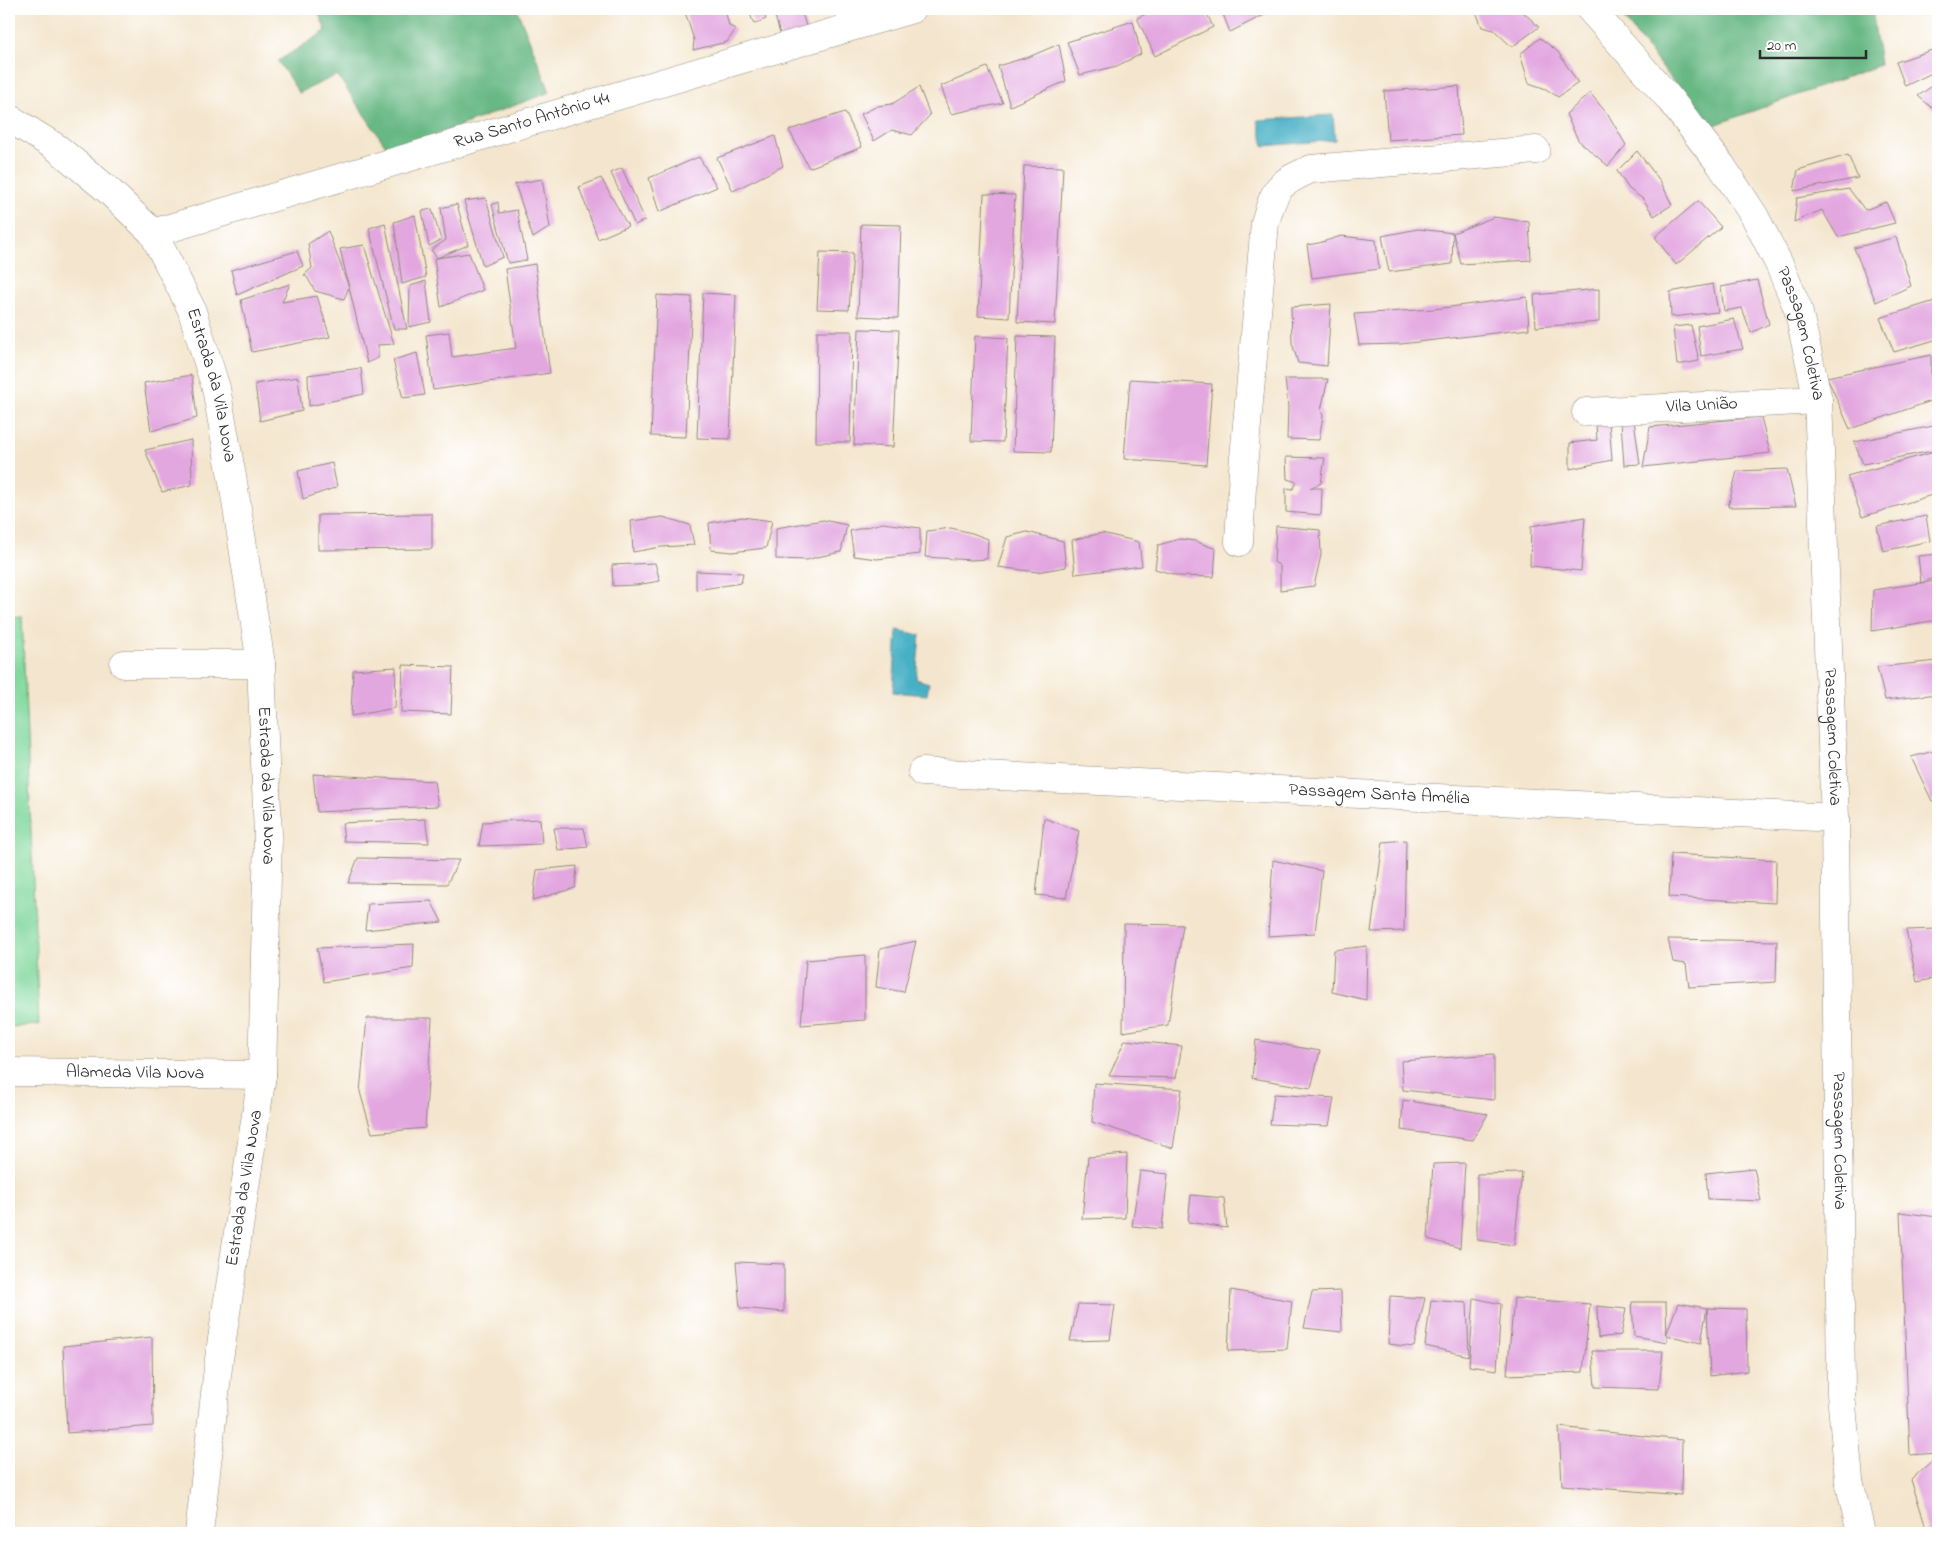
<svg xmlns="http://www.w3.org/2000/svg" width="1947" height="1542" viewBox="0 0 1947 1542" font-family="'Indie Flower',sans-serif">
<rect width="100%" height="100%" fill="#fff"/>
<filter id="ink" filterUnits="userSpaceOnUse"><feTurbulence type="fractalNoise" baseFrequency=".02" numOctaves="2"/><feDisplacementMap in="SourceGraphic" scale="10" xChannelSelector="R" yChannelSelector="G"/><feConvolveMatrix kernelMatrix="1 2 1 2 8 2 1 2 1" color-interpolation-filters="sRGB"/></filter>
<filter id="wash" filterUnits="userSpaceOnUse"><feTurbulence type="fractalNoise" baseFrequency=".0096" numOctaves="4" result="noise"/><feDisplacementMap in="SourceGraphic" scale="20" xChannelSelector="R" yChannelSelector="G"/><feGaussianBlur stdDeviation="1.12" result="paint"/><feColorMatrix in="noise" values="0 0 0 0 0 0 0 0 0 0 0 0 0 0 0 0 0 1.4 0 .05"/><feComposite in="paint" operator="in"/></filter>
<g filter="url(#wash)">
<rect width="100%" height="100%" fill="#f4e6ce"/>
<!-- green -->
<path fill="#81d89c" stroke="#568264" d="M22,616L39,1025L9,1027V617Z"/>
<!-- forest -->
<path fill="#68b884" stroke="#4a7258" d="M317,9H517L550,92L390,152L337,75L299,93L278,61L326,31Z
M1616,9H1872L1880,65L1709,127Z"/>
<!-- water -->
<path fill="#47b0c5" stroke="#396e78" d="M1333,115L1335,140L1264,146L1258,120Z
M897,630L920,635L916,679L929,683L927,695L893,692Z
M94,1528L159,1532V1533H93Z"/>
<g id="blocks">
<!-- building -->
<path fill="#e3a7e0" d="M682,9H725L729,26L736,29L727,42L693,50L694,40L686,15Z
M748,9H762L766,19L754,24Z
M773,9H801L808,33L782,41Z
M1157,9H1205L1213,27L1155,56L1137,18Z
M1221,9H1276L1230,32Z
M1475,9H1520L1539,27L1512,47L1494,30L1482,27Z
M1133,21L1141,54L1117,66L1080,75L1067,42Z
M1540,38L1558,52L1578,83L1558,97L1546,89L1529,83L1520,54Z
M1059,44L1066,81L1010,106L998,66L1031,56Z
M1938,48V70L1905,86L1896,62Z
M987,67L1003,103L951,114L941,86Z
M1938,82V113L1918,96Z
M1459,86L1462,135L1388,140L1384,91Z
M919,87L930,115L912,135L892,130L874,141L861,114L878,106L892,104Z
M1590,93L1609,116L1626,145L1608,166L1578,140L1566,114Z
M845,112L862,147L809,168L789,130Z
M775,136L783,166L733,191L717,158Z
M1637,151L1661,182L1672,205L1654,216L1643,199L1629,189L1617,171Z
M1848,155L1858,178L1794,191L1798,170Z
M699,157L717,187L659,212L649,178Z
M1024,166L1063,167L1055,324L1017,322Z
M622,168L645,220L635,225L611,173Z
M601,178L628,226L598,239L579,187Z
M542,179L550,227L533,238L515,184Z
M1849,189L1865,210L1886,202L1895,223L1838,237L1822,210L1794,222L1797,198Z
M984,194L1015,195L1009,318L978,316Z
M486,198L503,257L483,266L464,201Z
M1698,201L1721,227L1676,265L1655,237Z
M498,202L499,213L517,210L527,260L508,263L492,205Z
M457,204L468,245L437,258L469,253L483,290L441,307L434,259L437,258L431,250L446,240L441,208Z
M432,209L441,240L429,246L422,211Z
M415,215L426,277L402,284L394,222Z
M1494,217L1529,222L1531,260L1461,264L1453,233L1452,264L1389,272L1382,236L1418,229L1453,233Z
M385,223L407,329H394L369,228Z
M861,224L901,225L898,318L858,316Z
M328,231L349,287L344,299L315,291L307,277L304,275L312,268L308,244Z
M1341,236L1376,240L1379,269L1312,278L1307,245L1319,243Z
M1896,237L1911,286L1876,302L1854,248Z
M364,245L394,344L378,345V358L367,363L340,249Z
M297,251L303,266L237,295L231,270Z
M820,252L853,253L849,310L817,309Z
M535,264L550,373L433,390L426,335L449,332L452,357L516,348L505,269Z
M1757,280L1769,324L1751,333L1742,308L1724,311L1721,287Z
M426,281L431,322L409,327L410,286Z
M290,284L282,302L317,296L330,337L252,352L241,300Z
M1713,284L1718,312L1671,317L1670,292Z
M1599,289V322L1536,327L1534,295Z
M703,293L736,295L730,439L697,438Z
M657,295L692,297L686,437L651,436Z
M1527,297L1529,329L1401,344L1359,345L1354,314L1434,309Z
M1938,300V339L1894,352L1880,318Z
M1331,304L1327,366L1298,363L1292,343L1291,307Z
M1734,319L1743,349L1701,356L1697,326Z
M1691,325L1699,361L1677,365L1673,327Z
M859,329L899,330L893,447L854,445Z
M817,331H852L850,442H816Z
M975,336L1008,338L1003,442L971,441Z
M1017,336L1055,337L1051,452L1013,451Z
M417,353L425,395L403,398L393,360Z
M1931,355V401L1850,429L1827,377Z
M361,368L364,394L309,406L308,375Z
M192,375L197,418L151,431L144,383Z
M298,377L302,411L260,421L255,384Z
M1130,379L1212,384L1206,465L1124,459Z
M1285,379H1328L1321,410L1323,416L1319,440L1287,439L1288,407Z
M1761,417L1770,453L1643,467L1650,427Z
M1634,420L1640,464L1624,465L1621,422Z
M1609,421L1612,460L1570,469V443L1597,440L1596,424Z
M1938,425V450L1863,464L1854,442Z
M191,440L192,485L162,492L145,450Z
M1938,451V493L1862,517L1847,476Z
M1286,457L1325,458L1321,483L1310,488H1322L1321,515L1286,512V488L1293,489L1297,482L1287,479Z
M332,463L337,487L303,499L298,471Z
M1787,469L1796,506L1728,507L1737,471Z
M432,514V549L318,550V515Z
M1926,516L1930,541L1883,551L1877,526Z
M663,517L690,525L694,545L661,547L633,552L631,521Z
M742,517L772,521L766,548L732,552L711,550L709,523Z
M1585,517L1581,571L1530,566L1531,526Z
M823,520L847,525L841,552L817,557L807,560L776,559V528Z
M883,523L920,528V554L877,559L854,556L850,531Z
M1276,526L1320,530L1321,555L1314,586L1280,590V566L1274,562Z
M951,528L972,533L988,539L987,559L971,560L925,557L927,531Z
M1027,532L1063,541L1066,567L1037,572L998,567L1007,537Z
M1102,533L1139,542L1142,566L1075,574L1072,540Z
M1180,539L1195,541L1216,549L1214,577L1179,576L1155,569L1158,545Z
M1938,554V577L1921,583L1938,581V620L1872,631L1873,590L1921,583L1918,556Z
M655,563L660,581L636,585L613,586L612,565Z
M696,571L743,573L741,583L696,590Z
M1938,661V694L1885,700L1877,667Z
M403,665L453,667L451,714L401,712Z
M396,667L395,708L351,716L353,670Z
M1938,750V800L1932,801L1911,757Z
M313,774L434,781L438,806L317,812Z
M1044,818L1079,831L1066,898L1036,895Z
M425,819L429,843L344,841L342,823Z
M540,819L542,844L479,846L483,822Z
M554,828H584L588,847L558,850Z
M1406,840L1404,931L1371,932L1383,842Z
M1671,854L1776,860L1775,903L1669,897Z
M358,858L459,860L447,884L348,883Z
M1273,860L1322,871L1315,933L1268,936Z
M577,866L575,888L533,900L537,870Z
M431,901L442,922L365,930L368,904Z
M1124,924L1183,925L1168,1025L1123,1032Z
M1938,929V978L1917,982L1906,930Z
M1668,939L1777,941L1776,982L1689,987L1686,964L1673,962Z
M916,941L904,992L876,987L880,949Z
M414,944L413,968L324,982L317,948Z
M1367,946L1366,1000L1332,992L1334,950Z
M865,955V1020L801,1025L806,960Z
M367,1018H432L425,1128L372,1133L360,1092Z
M1125,1040L1182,1046L1176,1078L1109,1076Z
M1256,1040L1320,1051L1311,1088L1252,1078Z
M1494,1054V1100L1403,1090L1401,1061Z
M1094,1083L1182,1089L1173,1148L1092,1122Z
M1274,1094L1334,1098L1329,1126L1270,1124Z
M1403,1100L1488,1114L1473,1140L1401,1130Z
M1127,1154L1125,1218L1082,1219L1088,1157Z
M1465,1163L1460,1248L1428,1239L1433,1164Z
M1754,1168L1761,1201L1708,1199L1706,1173Z
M1140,1171L1168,1174L1162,1229L1132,1226Z
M1522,1173L1514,1245L1477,1240V1174Z
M1191,1195L1224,1198L1227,1228L1188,1222Z
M1900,1212L1937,1217L1938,1453L1910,1455Z
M736,1262L784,1264V1312L740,1308Z
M1231,1290L1292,1301L1287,1349L1228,1351Z
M1341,1291L1342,1332L1304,1328L1312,1292Z
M1390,1296L1425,1298L1414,1347L1388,1344Z
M1474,1298L1501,1304L1497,1370L1469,1366Z
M1514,1298L1590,1304L1583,1372L1507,1375Z
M1431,1300L1467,1303L1469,1356L1425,1346Z
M1632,1302H1666L1667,1342L1634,1336Z
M1678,1303L1707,1308L1701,1343L1666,1335Z
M1078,1304L1115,1305L1110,1340L1070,1341Z
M1597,1306L1626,1309L1621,1335L1598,1338Z
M1707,1308L1746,1309L1747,1371L1710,1376Z
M152,1337L153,1426L67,1433L63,1346Z
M1592,1351H1663L1659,1389L1595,1387Z
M1559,1427L1682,1440L1681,1495L1562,1485Z
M1938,1455V1533H1928L1911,1480Z"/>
</g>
</g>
<g filter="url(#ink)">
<use href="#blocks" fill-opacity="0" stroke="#90887c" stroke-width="1"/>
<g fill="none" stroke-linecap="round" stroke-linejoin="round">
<defs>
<g id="minor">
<path id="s1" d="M1590,9L1668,97L1721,165L1755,217L1780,266L1798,309L1818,400L1835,818L1841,1394L1849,1480L1861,1533"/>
<path id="s2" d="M9,118L57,148L108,190L153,233L191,308L216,388L233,482L261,664L268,835L262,1075L219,1359L199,1533"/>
<path id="s3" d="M153,233L912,9"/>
<path id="s4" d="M1586,412L1818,400"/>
<path d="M1239,542L1243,469L1265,223C1275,188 1277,184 1311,169L1536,150"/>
<path d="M124,664H261"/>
<path id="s5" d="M922,772L1835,818"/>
<path id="s6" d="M9,1072L262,1075"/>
</g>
</defs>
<!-- minor casing -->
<use href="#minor" stroke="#90887c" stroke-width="29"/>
<!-- minor -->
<use href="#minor" stroke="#fff" stroke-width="28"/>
</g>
</g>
<g text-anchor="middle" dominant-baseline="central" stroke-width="5" stroke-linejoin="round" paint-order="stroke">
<!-- street labels -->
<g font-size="18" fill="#2b2b2b" stroke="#fff">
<text stroke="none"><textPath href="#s3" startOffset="395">Rua Santo Antônio 44</textPath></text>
<text stroke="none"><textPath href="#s1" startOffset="392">Passagem Coletiva</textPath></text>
<text stroke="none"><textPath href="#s2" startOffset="349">Estrada da Vila Nova</textPath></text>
<text stroke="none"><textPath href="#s4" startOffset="116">Vila União</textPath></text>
<text stroke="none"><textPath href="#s1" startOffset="798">Passagem Coletiva</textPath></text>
<text stroke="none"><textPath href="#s2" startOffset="754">Estrada da Vila Nova</textPath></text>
<text stroke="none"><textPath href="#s5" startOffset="458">Passagem Santa Amélia</textPath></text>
<text stroke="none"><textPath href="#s6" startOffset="126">Alameda Vila Nova</textPath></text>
<text stroke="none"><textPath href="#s1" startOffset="1202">Passagem Coletiva</textPath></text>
<text transform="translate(245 1188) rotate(-81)">Estrada da Vila Nova</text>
</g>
</g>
<!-- margin -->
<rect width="1947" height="1542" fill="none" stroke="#fff" stroke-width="30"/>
<!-- scale -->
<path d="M1760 50v8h106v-8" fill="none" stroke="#2b2b2b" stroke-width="2.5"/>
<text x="1767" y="50" font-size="15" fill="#2b2b2b" stroke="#ffffff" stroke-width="4" paint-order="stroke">20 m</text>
</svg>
